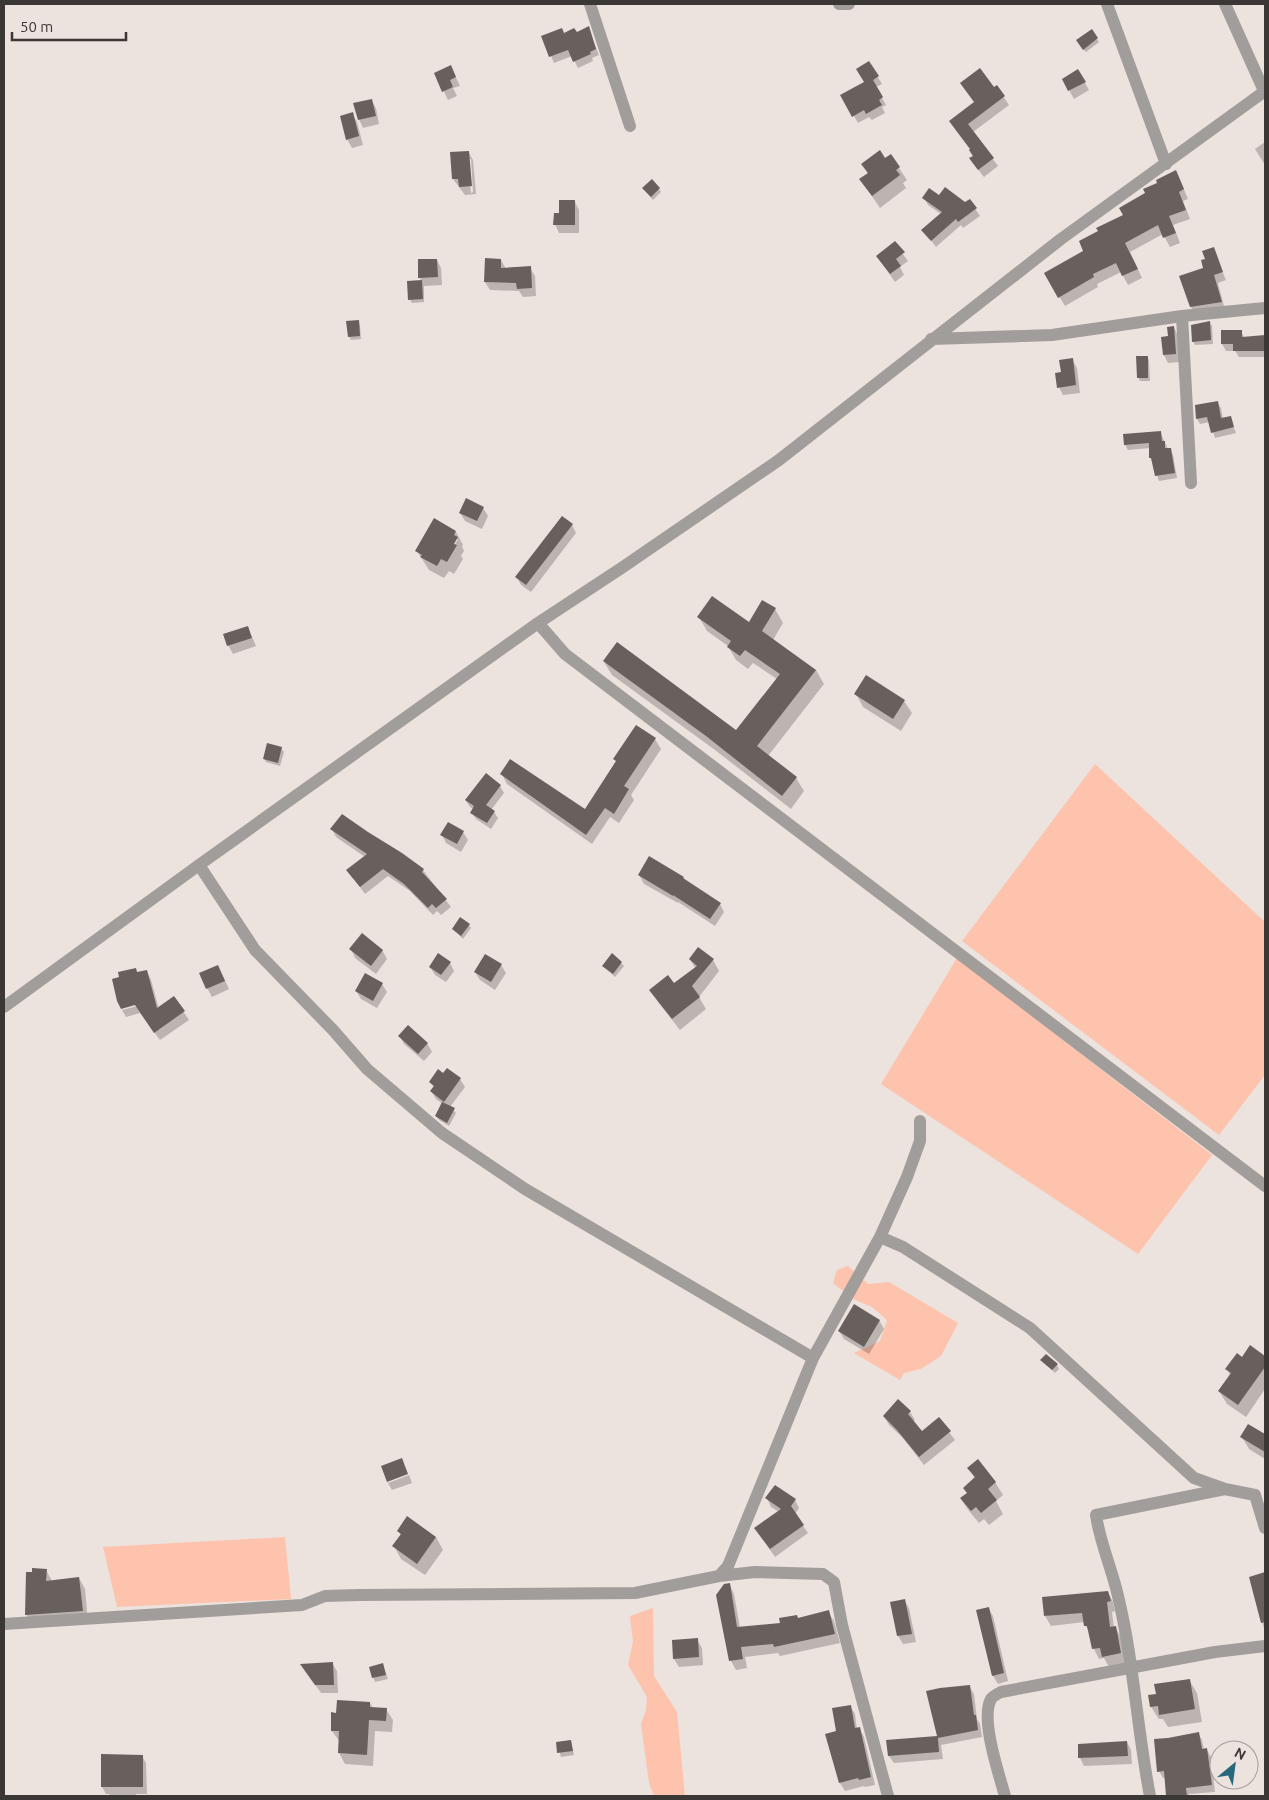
<svg xmlns="http://www.w3.org/2000/svg" width="1269" height="1800" viewBox="0 0 1269 1800" font-family="Ubuntu,sans-serif">
<rect width="100%" height="100%" fill="#ece2de"/>
<!-- green -->
<path fill="#fdc3ac" d="M1095,764L1265,922V1075L1219,1135L962,941Z
M957,958L1212,1155L1138,1254L881,1084Z
M848,1266L868,1284L889,1282L958,1323L941,1356L921,1369L904,1373L900,1380L854,1353L880,1341L887,1320L872,1307L853,1299L833,1283L837,1270Z
M285,1537L291,1599L117,1607L103,1547Z
M653,1608L654,1676L677,1712L685,1796H654L649,1783L641,1724L646,1710L647,1697L628,1665L633,1642L630,1616Z"/>
<!-- shadow -->
<path fill="#0003" fill-rule="evenodd" d="M588,28L599,55L592,58L593,61L578,68L572,56L554,63L543,37L577,34Z
M1091,30L1099,42L1086,52L1079,44Z
M869,63L882,84L876,87L886,105L882,107L885,113L872,120L869,117L858,123L842,95L866,82Z
M451,67L460,86L453,88L457,96L448,100L435,73Z
M1078,71L1089,90L1074,99L1063,79Z
M997,87L1009,105L973,132L998,166L984,177L976,167L971,150L955,129L975,103Z
M371,100L376,108L379,124L363,128L359,119Z
M352,114L357,122L363,145L352,148L347,139Z
M1265,142V165L1255,149Z
M468,152L473,160L476,194L465,195L453,179ZM468,159H471L473,192L471,193Z
M891,156L907,180L903,183L906,188L880,208L861,180L868,174L863,164L885,160Z
M1180,180L1188,199L1183,201L1190,219L1173,225L1180,243L1170,247L1163,234L1130,252L1142,278L1128,285L1121,272L1097,284L1098,287L1065,306L1046,274L1085,251L1124,216Z
M659,189L661,192L653,200L646,192Z
M939,197L965,204L970,201L980,216L963,228L961,225L936,247L923,230L941,214L928,205L924,198Z
M575,202L579,210V233H559L555,224L560,214Z
M895,243L908,261L900,267L904,275L895,282L877,256Z
M1213,249L1226,280L1218,283L1225,310L1195,314L1191,307L1205,269L1206,260Z
M437,260L441,268L442,285L424,286V302L412,303L410,299L422,281L419,277Z
M501,260L506,269L530,268L535,276L536,296L523,297L519,291L490,290L485,282Z
M358,322L360,325L361,339L351,340L349,336Z
M1210,323L1212,326L1213,344L1195,345L1193,341Z
M1174,327L1178,336L1180,362L1168,363L1164,355Z
M1241,332L1245,338L1265,336V357H1239L1235,351H1226L1222,344Z
M1147,357L1149,360L1150,381H1140L1138,377Z
M1072,359L1077,368L1080,393L1063,395L1059,387L1062,373Z
M1217,402L1221,408L1223,419L1230,417L1236,433L1215,438L1210,422L1200,424L1197,419Z
M1160,432L1168,449H1170L1173,455L1177,478L1159,481L1151,458L1150,448L1128,450L1125,445L1124,435Z
M483,508L488,516L482,529L465,521L460,513Z
M572,525L576,533L531,592L521,585L517,577Z
M456,532L463,545L462,546L464,551L461,556L463,559L454,574L449,571L444,578L429,570L417,551ZM456,539H458L452,550L450,549Z
M775,609L783,623L773,640L816,670L824,684L768,756L796,778L804,791L791,809L715,750L612,675L604,662L736,732L777,679L753,663L748,669L736,660L728,646L707,631L699,617L749,624Z
M248,628L256,646L233,654L228,645Z
M856,694L904,701L912,713L901,731L863,707Z
M636,726L655,739L661,749L631,795L634,800L619,823L610,817L592,844L507,784L502,774L586,810L617,763L615,759Z
M281,748L284,752L280,766L266,762L264,758Z
M486,775L500,786L504,793L491,810L494,812L498,818L491,829L476,819L472,813L474,809L470,807L466,801Z
M332,829L423,870L451,907L441,915L437,911L433,915L410,891L388,876L365,894L348,871L365,857L336,837Z
M463,832L468,840L461,852L446,843L442,835Z
M639,875L683,877L685,881L720,904L724,912L715,926L678,902V903L644,884Z
M469,925L471,928L463,939L453,929Z
M351,949L382,950L387,959L376,974L355,958Z
M690,959L713,960L719,971L699,997L706,1009L680,1030L658,1002L651,990L674,985L695,968Z
M450,963L454,971L446,982L435,975L430,967Z
M621,963L624,966L615,977L603,966Z
M501,965L506,973L495,990L480,980L475,972Z
M147,972L151,980L159,1009L174,998L189,1020L160,1040L140,1013L126,1017L122,1010L141,1005L138,974Z
M200,974H222L229,989L212,997Z
M382,984L387,992L377,1008L361,999L356,991Z
M400,1036L427,1043L432,1052L424,1061L404,1044Z
M443,1075L460,1079L465,1087L450,1107L456,1113L449,1126L439,1120L436,1116L443,1104L436,1099L431,1091L434,1088L431,1082Z
M879,1320L884,1329L869,1354L844,1339L839,1331Z
M1250,1347L1265,1358V1389L1246,1417L1227,1404L1219,1391L1230,1375L1227,1369L1243,1358Z
M1042,1360L1057,1365L1059,1369L1055,1373Z
M910,1412L915,1420L913,1422L922,1432L939,1419L955,1440L924,1465L902,1437L889,1425L884,1416Z
M1249,1425L1265,1435V1459L1249,1449L1242,1437Z
M969,1468L995,1482L1003,1495L996,1501L1003,1514L989,1525L984,1519L979,1523L969,1511L961,1499L968,1494L975,1479Z
M409,1475L412,1483L392,1490L388,1483Z
M767,1498L795,1500L799,1508L795,1514L808,1533L775,1557L761,1537L779,1512L771,1507Z
M399,1531L436,1537L443,1550L425,1575L401,1559L394,1546L401,1536Z
M46,1570L52,1581L79,1578L85,1589L88,1622L33,1625L26,1614Z
M1265,1574V1632L1250,1578Z
M729,1584L734,1594L740,1628L782,1624L828,1612L834,1621L840,1643L780,1656L778,1653L745,1657L747,1668L736,1670L731,1661L718,1595Z
M1108,1592L1113,1602L1115,1611L1112,1612L1114,1628L1115,1627L1121,1637L1126,1663L1109,1667L1104,1658L1099,1659L1094,1649L1091,1636L1084,1622L1051,1626L1045,1616Z
M904,1600L909,1608L916,1642L903,1644L898,1636L892,1603Z
M988,1608L993,1616L1008,1681L998,1684L993,1676Z
M697,1640L702,1648L703,1665L679,1667L674,1659Z
M332,1663L337,1671L338,1693H321L306,1672Z
M383,1664L388,1679L375,1682L370,1668Z
M1189,1680L1197,1693L1202,1722L1168,1727L1163,1719H1159L1151,1707L1150,1696L1157,1695Z
M969,1686L974,1694L977,1719L980,1724L982,1737L941,1745L943,1759L894,1763L889,1756L888,1741L938,1737Z
M370,1703L373,1708L386,1709L393,1720L392,1732L375,1731L373,1766L345,1764L339,1753L340,1742L332,1731L337,1714Z
M850,1706L855,1714L857,1729L859,1728L864,1737L875,1785L865,1787L864,1786L845,1791L840,1783L827,1735L838,1732Z
M1198,1733L1202,1740L1204,1750H1207L1211,1757L1215,1792L1189,1794V1796H1167L1166,1778H1163L1159,1771L1168,1739Z
M571,1741L574,1755L561,1757L557,1743Z
M1127,1742L1131,1750L1132,1764L1084,1766L1080,1758Z
M142,1756L146,1763L147,1794H136V1796H110L109,1794H106L102,1787Z"/>
<!-- building -->
<path fill="#68605c" d="M589,26L596,49L590,52L591,54L573,62L568,50L549,57L541,36L562,28L564,33L574,28L577,32Z
M1092,29L1098,38L1083,50L1076,40Z
M869,61L879,76L873,80L883,97L879,100L882,105L866,114L864,110L852,117L840,95L864,82L856,69Z
M451,65L456,77L450,80L453,87L442,92L434,73Z
M980,68L994,87L997,85L1005,96L968,124L994,158L978,170L969,158L973,156L969,150L970,149L949,121L974,102L960,83Z
M1078,69L1086,82L1068,91L1062,79Z
M372,99L376,116L358,120L353,103Z
M353,112L359,136L346,140L340,116Z
M880,150L885,158L891,154L900,167L896,170L900,175L872,196L859,179L868,173L861,164Z
M469,151L472,186L459,187L458,179H452L450,152Z
M1176,170L1184,189L1179,192L1186,210L1169,216L1176,233L1163,238L1158,225L1125,243L1138,269L1122,276L1116,263L1093,274L1094,277L1058,298L1044,273L1083,251L1079,241L1098,231L1096,228L1123,215L1119,208L1145,193L1143,189L1157,183L1156,180Z
M652,179L660,188L651,197L642,188Z
M945,187L965,202L970,199L977,208L958,222L956,219L931,241L921,230L942,212L922,198L929,188L939,195Z
M559,200H575V225H553L554,213H559Z
M895,241L905,252L896,259L901,266L890,274L876,256Z
M1214,247L1223,272L1214,275L1222,302L1190,307L1179,276L1203,268L1201,260L1205,259L1202,251Z
M485,258L501,259V268L531,266L532,288L517,289L516,283L484,282Z
M418,259H437L438,277L418,278Z
M422,280L423,299L408,300L407,281Z
M359,320L360,336L348,337L346,321Z
M1210,321L1211,340L1192,342L1191,325Z
M1174,326L1176,354L1163,355L1161,337L1168,336L1167,327Z
M1221,330H1242V337L1265,335V351H1233V344H1221Z
M1136,356H1148V378H1137Z
M1073,358L1076,385L1057,388L1055,373L1061,372L1059,360Z
M1218,401L1221,418L1231,416L1234,427L1211,433L1207,417L1196,419L1195,405Z
M1161,431L1162,441H1165V448H1171L1175,473L1155,476L1151,458H1149V443L1124,445L1123,434Z
M466,498L484,507L477,521L459,513Z
M562,516L573,524L526,585L515,577Z
M434,518L456,531L454,535L458,537L454,544L457,545L447,562L441,559L437,566L420,557L422,555L415,551Z
M712,596L749,622L762,600L776,608L762,631L816,670L757,746L797,777L782,796L706,736L603,661L617,642L736,730L780,674L745,650L740,656L727,647L731,641L697,617Z
M248,626L252,638L227,646L223,634Z
M866,675L905,700L893,719L854,694Z
M636,725L656,738L624,786L629,789L614,814L605,808L586,835L500,774L510,759L585,809L616,761L613,759Z
M267,743L282,747L278,763L263,759Z
M486,773L501,785L486,805L495,811L487,823L470,813L474,806L465,800Z
M342,814L368,832L402,853L424,869L422,872L447,899L436,908L432,904L428,908L404,884L383,869L360,887L346,870L367,854L330,829Z
M448,822L464,831L457,844L440,835Z
M649,856L684,877L683,878L721,903L710,919L673,895V896L638,875Z
M460,917L470,924L461,936L452,929Z
M362,933L383,950L371,966L349,949Z
M698,947L714,959L692,986L700,997L672,1019L649,990L668,975L674,983L697,966L689,959Z
M438,953L451,962L441,975L429,967Z
M612,953L622,962L613,974L602,966Z
M485,954L502,964L491,982L474,972Z
M218,965L225,981L206,989L199,973Z
M136,968L137,972L147,970L157,1008L174,996L185,1011L154,1033L135,1005L121,1009L117,1001L112,979L119,977L118,972Z
M365,973L383,983L373,1001L355,991Z
M408,1025L428,1043L418,1054L398,1036Z
M447,1068L461,1078L444,1102L430,1091L434,1086L429,1082L438,1069L443,1073Z
M442,1102L455,1108L447,1123L435,1116Z
M854,1304L880,1320L864,1347L838,1331Z
M1250,1345L1265,1356V1367L1238,1405L1218,1391L1231,1373L1225,1369L1237,1353L1242,1357Z
M1046,1354L1058,1364L1052,1370L1040,1360Z
M898,1399L911,1411L908,1414L922,1431L939,1417L951,1431L919,1457L896,1429L883,1416Z
M1248,1424L1265,1434V1452L1240,1437Z
M402,1458L408,1474L387,1482L381,1466Z
M978,1459L996,1482L988,1489L997,1500L981,1513L976,1507L971,1511L960,1498L967,1493L963,1488L975,1477L967,1468Z
M775,1485L796,1499L791,1506L804,1525L770,1549L754,1528L781,1509L765,1498Z
M407,1516L436,1537L417,1564L392,1546L401,1534L397,1531Z
M32,1568L47,1569L46,1581L79,1577L83,1611L25,1615L26,1572H32Z
M1265,1572V1622L1261,1623L1249,1577Z
M730,1583L737,1627L780,1623L779,1618L797,1615L798,1618L829,1610L835,1634L774,1647L773,1644L741,1647L743,1659L729,1661L716,1595L724,1584Z
M1108,1591L1111,1601L1107,1602L1110,1627L1116,1626L1121,1653L1102,1657L1100,1648L1092,1649L1087,1626H1084L1082,1613L1044,1616L1042,1597Z
M905,1599L912,1634L897,1636L890,1602Z
M989,1607L1004,1673L992,1676L976,1610Z
M698,1638L699,1657L673,1659L672,1640Z
M333,1662L334,1685H315L300,1664Z
M383,1663L386,1675L372,1678L369,1667Z
M1190,1679L1195,1709L1159,1715L1158,1706L1150,1707L1148,1695L1156,1694L1154,1684Z
M970,1685L974,1715H976L978,1730L938,1738L939,1752L888,1756L886,1740L937,1736L926,1691L940,1688Z
M337,1700L370,1702V1707L387,1708L386,1721L369,1720L367,1755L338,1753L339,1731H331V1712L336,1713Z
M851,1705L855,1728L860,1727L871,1777L859,1780L858,1778L839,1783L825,1734L836,1731L832,1708Z
M1199,1732L1202,1749L1207,1748L1212,1785L1186,1788L1187,1796H1166L1164,1771L1157,1772L1154,1739L1168,1738Z
M571,1740L573,1751L557,1753L556,1742Z
M1127,1741L1128,1756L1078,1758V1744Z
M101,1754L143,1755V1787H101Z"/>
<g fill="none" stroke-linecap="round" stroke-linejoin="round">
<!-- street -->
<path stroke="#a19d9b" stroke-width="12" d="M590,4L630,126
M839,4H849
M1107,4L1166,164
M1225,4L1265,93
M1182,316L1191,483
M931,339L1052,335L1182,316L1265,308
M538,623L565,654L1265,1186
M199,865L255,950L333,1030L367,1069L442,1133L525,1189L813,1358
M4,1007L199,865L538,623L623,567L779,460L1061,239L1265,91
M880,1237L903,1247L1030,1328L1194,1478L1225,1489
M719,1576L728,1566L813,1358L880,1237L907,1177L920,1141V1121
M4,1624L302,1605L325,1596L358,1595L635,1593L719,1576L755,1572L823,1574L834,1582L842,1625L888,1796
M1005,1796C999,1774 980,1719 991,1699C993,1696 997,1694 1001,1692L1215,1652L1265,1646
M1150,1796C1137,1730 1134,1662 1118,1596C1112,1569 1100,1543 1096,1515L1225,1489L1255,1495L1265,1528"/>
</g>
<!-- border -->
<rect width="1269" height="1800" fill="none" stroke="#3b3735" stroke-width="10"/>
<!-- north arrow -->
<g transform="translate(1234 1765) rotate(29)"><circle r="24" fill="#ece2de" stroke="#a59e9a"/>
<path d="M0-4L9 19L0 12L-9 19Z" fill="#28687d"/>
<text y="-8" font-size="14" font-weight="bold" text-anchor="middle" fill="#3b3735">N</text>
</g>
<!-- scale -->
<path d="M12 32v8h114v-8" fill="none" stroke="#3b3735" stroke-width="2.5"/>
<text x="20" y="32" font-size="15" fill="#3b3735" stroke="#ece2de" stroke-width="4" paint-order="stroke">50 m</text>
</svg>
